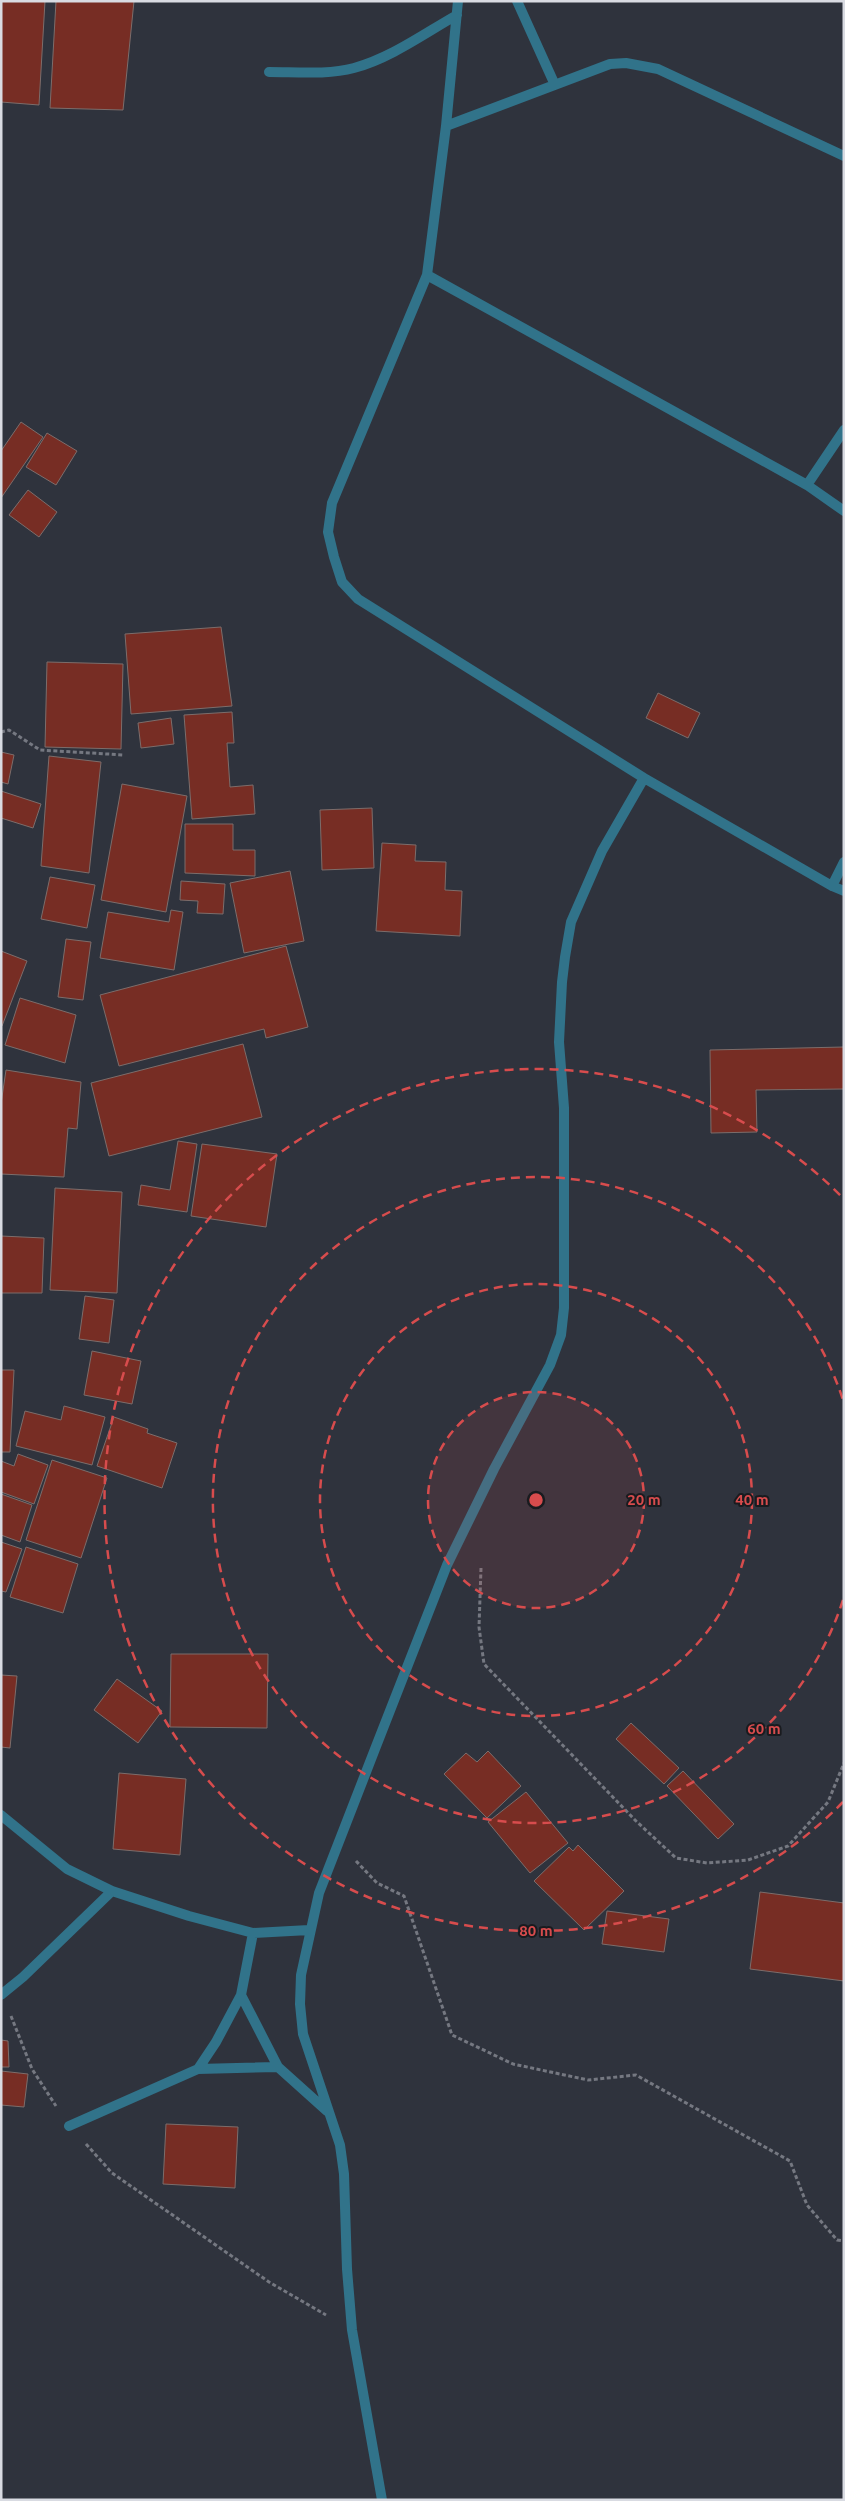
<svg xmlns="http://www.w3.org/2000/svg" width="845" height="2501" viewBox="0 0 845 2501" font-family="Ubuntu,sans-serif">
<rect width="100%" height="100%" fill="#2f333d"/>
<!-- building -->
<path fill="#772d24" stroke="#7c6d6b" d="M1,1H45L39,105L1,102Z
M56,1H134L123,110L50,108Z
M21,422L43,437L1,498V451Z
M47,433L77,451L56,485L26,467Z
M28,490L57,512L39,537L9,515Z
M221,627L232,706L131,714L125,634Z
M47,662L123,664L121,749L45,747Z
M658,693L700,713L688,738L646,718Z
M232,712L234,743H227L230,787L253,785L255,814L192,819L184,715Z
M171,718L174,744L141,748L138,723Z
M1,752L14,755L8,784L1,782Z
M49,756L101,762L89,873L41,866Z
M122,784L187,796L166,912L101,900Z
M1,791L41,804L33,828L1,818Z
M372,808L374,868L322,870L320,810Z
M185,824H233V850H255V876L185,873Z
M382,843L416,845L415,861L446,862L445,890L462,891L460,936L376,931Z
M290,871L304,941L244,953L230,883Z
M50,877L95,885L87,928L41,919Z
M181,881L225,884L223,914L197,913L198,901L180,900Z
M171,910L183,912L174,970L100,958L108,912L169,922Z
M66,939L91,942L83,1000L58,997Z
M286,946L308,1027L266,1038L264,1029L119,1066L100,995Z
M1,951L27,961L2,1026H1Z
M20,998L76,1015L65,1063L5,1045Z
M243,1044L262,1117L109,1156L91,1083Z
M844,1047V1089L756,1090L757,1132L711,1133L710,1050Z
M6,1070L81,1082L77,1129L68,1128L64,1177L1,1174V1104Z
M178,1141L197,1144L187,1212L138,1205L141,1185L170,1190Z
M202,1144L277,1154L266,1227L191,1216Z
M55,1188L122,1192L117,1293L50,1290Z
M1,1236L44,1238L42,1293H1Z
M85,1296L114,1300L109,1343L79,1339Z
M92,1351L141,1361L132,1404L84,1395Z
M1,1370H14L10,1452H1Z
M64,1406L105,1417L92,1465L16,1446L25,1411L61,1420Z
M114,1417L148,1429L147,1433L177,1443L162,1488L97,1466Z
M18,1454L48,1465L34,1504L1,1492V1461L14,1466Z
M52,1460L107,1478L81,1558L26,1540Z
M1,1494L32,1505L20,1542L1,1535Z
M1,1542L22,1549L6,1592L1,1591Z
M26,1547L78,1564L63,1613L10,1597Z
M171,1654H268L267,1728L170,1727Z
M1,1675L17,1676L10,1748L1,1747Z
M117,1679L162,1711L138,1743L94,1710Z
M631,1723L679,1768L664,1784L616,1739Z
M488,1751L521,1786L487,1818L444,1774L466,1753L477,1762Z
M683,1771L734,1824L718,1839L667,1786Z
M119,1773L186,1779L180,1855L113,1849Z
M526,1792L568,1843L530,1873L488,1822Z
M578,1845L624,1891L584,1930L534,1881L569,1847L573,1851Z
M760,1892L844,1903V1981L750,1969Z
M607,1911L669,1919L664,1952L602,1944Z
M1,2040L8,2041L9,2067H1Z
M1,2071L28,2074L24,2107L1,2105Z
M166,2124L238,2127L235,2188L163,2184Z"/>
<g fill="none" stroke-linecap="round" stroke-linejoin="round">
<!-- path -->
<path stroke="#757881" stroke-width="3" stroke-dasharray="4 2.5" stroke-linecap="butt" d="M1,732L9,730L40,750L124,755
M481,1568L479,1627L484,1664L636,1821L676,1858L707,1863L748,1860L788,1846L828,1802L844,1763
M356,1861L377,1883L404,1896L452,2035L513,2064L588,2080L636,2075L790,2161L807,2205L837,2240L844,2241
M11,2016L32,2069L56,2106
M86,2144L112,2173L269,2282L326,2315"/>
<!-- minor -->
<path stroke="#31738a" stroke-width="10" d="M458,1L446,126L427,275L332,503L328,532L334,557L342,582L358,599L644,778L832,886L844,891
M517,1L555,85
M269,72C296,72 328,75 354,68C391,58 425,33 457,15
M446,126L610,64L626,63L658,69L844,156
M427,275L807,485L844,511
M807,485L844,430
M832,886L844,862
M1,1815L67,1869L112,1891L189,1916L253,1933L309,1930
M1,1995L23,1977L112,1891
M241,1995L278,2067L327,2111
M198,2069L278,2067
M69,2126L198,2069L216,2042L241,1995L253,1933
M382,2500L352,2330L347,2269L344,2174L340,2145L303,2034L300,2004L301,1975L319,1893L375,1749L447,1565L494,1469L550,1365L561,1335L564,1308V1108L559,1042L562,982L565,957L571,922L602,851L644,778"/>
</g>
<!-- distance rings -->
<circle cx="536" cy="1500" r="108" fill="#d74c4d" fill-opacity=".12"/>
<g fill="none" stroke="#d74c4d" stroke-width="2.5" stroke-dasharray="9 6">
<circle cx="536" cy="1500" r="108"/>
<circle cx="536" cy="1500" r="216"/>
<path d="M843 1600A323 323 0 1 1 843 1400"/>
<path d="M843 1802A431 431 0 1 1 843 1198"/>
</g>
<circle cx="536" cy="1500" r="8" fill="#d74c4d" stroke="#191b1f" stroke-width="2.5"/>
<g font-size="15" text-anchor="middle" font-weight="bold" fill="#d74c4d" stroke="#191b1f" stroke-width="4" stroke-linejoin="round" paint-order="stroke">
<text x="644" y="1505">20 m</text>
<text x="752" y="1505">40 m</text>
<text x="764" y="1734">60 m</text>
<text x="536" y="1936">80 m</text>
</g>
<!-- border -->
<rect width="845" height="2501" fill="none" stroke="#d9dbe2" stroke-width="5"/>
</svg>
